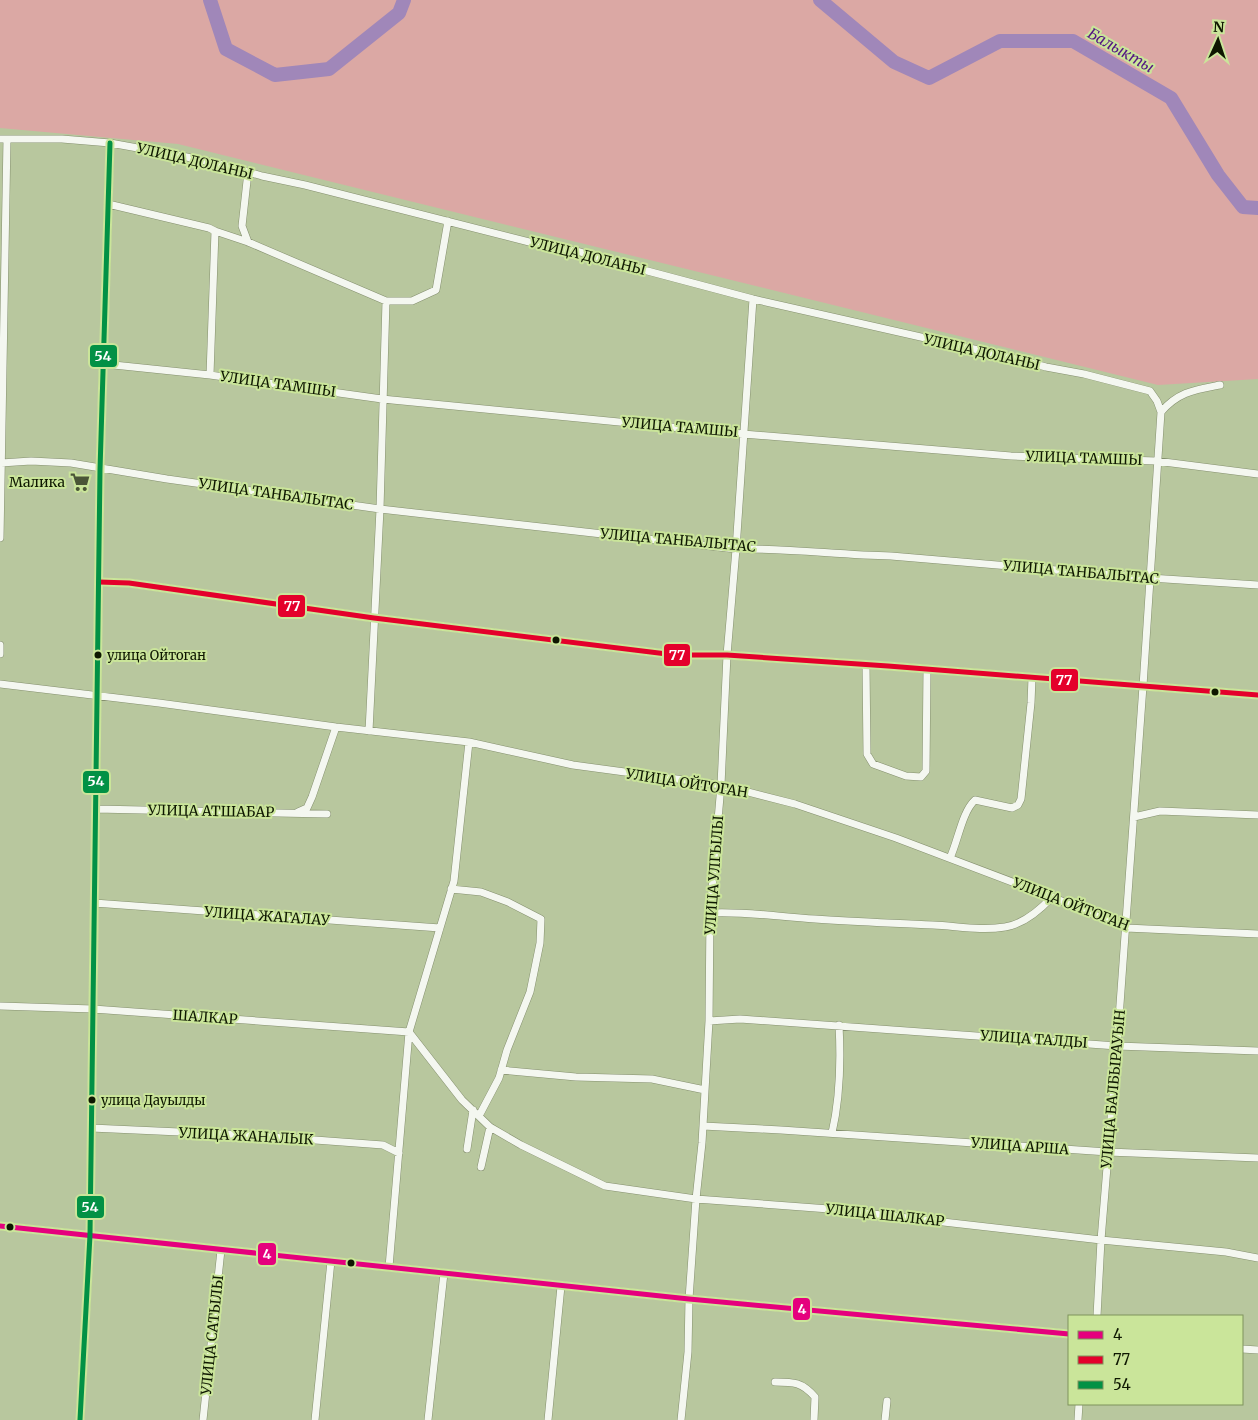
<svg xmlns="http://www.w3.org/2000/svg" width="1258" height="1420" viewBox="0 0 1258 1420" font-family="Merriweather,serif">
<rect width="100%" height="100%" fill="#b8c79e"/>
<!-- green -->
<path fill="#dba8a4" d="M0,0H1258V379L1158,385L178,144L0,128Z"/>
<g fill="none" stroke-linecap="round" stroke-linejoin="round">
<!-- river -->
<path stroke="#a087b9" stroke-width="14" d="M210,0L226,49L275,75L329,69L399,13L404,0
M820,0L894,62L929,78L1000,41H1073L1171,98L1218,175L1243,207L1258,208"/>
<defs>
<path id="minor" d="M0,139H62L110,143L182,156L224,165L262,176L305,185L545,246L577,251L606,260L753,299L996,354L1046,367L1084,374L1150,391L1157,401L1161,412L1143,686L1117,1046L1101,1240L1097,1316
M108,204L209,228L215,231L210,375
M215,231L248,242L386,301
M248,242L242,226L248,172
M104,364L210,375L382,399L743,434L1011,456L1156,461L1258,474
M1161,412C1178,392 1194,390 1220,385
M1,463L31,461L71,463L167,479L380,509L736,549C788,548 839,555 891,556L1150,578L1258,585
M0,538L7,139
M99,582L129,583L374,618L675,655H727L888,666L1258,695
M0,645V654
M866,665L867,754L873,764L906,776L921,777L926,771L927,669
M0,684L159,703L336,727L469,742L573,765L721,785L795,804L896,838L1052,897L1126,928L1258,934
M369,731L380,509L386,301H412L436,290L448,221
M96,809L327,814
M298,812L307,808L312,797L336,727
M1134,817L1160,811L1258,815
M950,858C958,841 962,812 975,800L1012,808L1018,805L1021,799L1031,703L1032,678
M451,889L481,892L508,902L541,919L540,943L530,992L507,1050L499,1078L479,1116
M94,903L440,928
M710,913C745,911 780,917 815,919C855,922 894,923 933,925C957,926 981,931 1005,927C1024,924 1039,911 1052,897
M0,1006L93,1009L409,1032L462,1100L490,1127L521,1145L605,1186L696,1199L829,1209L1101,1240L1226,1252L1258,1258
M709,1021L740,1019L1117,1046L1258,1051
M501,1070L576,1077L652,1079L705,1090
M703,1126L781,1130L1108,1152L1258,1158
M91,1128L246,1135L383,1145L399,1153
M832,1133C840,1098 841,1061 839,1025
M467,1149L473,1110
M481,1167L490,1127
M0,1226L689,1299L1069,1334
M389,1267L409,1032L454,881L469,742
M1242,1349L1258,1350
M775,1382C794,1382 802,1382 815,1397L814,1420
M80,1420L90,1235L100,470L110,143
M203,1420L221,1250
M315,1420L331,1261
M428,1420L444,1273
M548,1420L561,1286
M681,1420L688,1352L689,1299L696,1199L702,1143L709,1021L710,913L721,785L727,655L736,549L753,299
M885,1420L887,1401
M1078,1420L1079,1404"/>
</defs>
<!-- minor casing -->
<use href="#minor" stroke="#848f6e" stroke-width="8"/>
<!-- minor -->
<use href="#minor" stroke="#f4f7f0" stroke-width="7"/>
<defs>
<path id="bus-1" d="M0,1226L689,1299L1069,1334"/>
<path id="bus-2" d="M99,582L129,583L374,618L675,655H727L888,666L1258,695"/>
<path id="bus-3" d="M80,1420L90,1235L100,470L110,143"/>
</defs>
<!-- bus-1 casing -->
<use href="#bus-1" stroke="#cae59a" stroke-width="9"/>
<!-- bus-2 casing -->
<use href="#bus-2" stroke="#cae59a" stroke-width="9"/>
<!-- bus-3 casing -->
<use href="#bus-3" stroke="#cae59a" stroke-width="9"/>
<!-- bus-1 -->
<use href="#bus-1" stroke="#e5007d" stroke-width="5"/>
<!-- bus-2 -->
<use href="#bus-2" stroke="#e4002b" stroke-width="5"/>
<!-- bus-3 -->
<use href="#bus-3" stroke="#029145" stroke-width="5"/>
</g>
<!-- icons -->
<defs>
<symbol id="supermarket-bare" viewBox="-9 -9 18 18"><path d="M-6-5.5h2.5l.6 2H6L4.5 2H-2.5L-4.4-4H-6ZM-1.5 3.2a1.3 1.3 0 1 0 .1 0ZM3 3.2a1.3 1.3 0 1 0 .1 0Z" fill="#4a5537" stroke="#cae59a" stroke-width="2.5" paint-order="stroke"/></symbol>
</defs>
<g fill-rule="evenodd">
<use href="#supermarket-bare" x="66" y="468" width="28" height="28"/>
</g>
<!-- markers -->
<g fill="#0e1700" stroke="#cae59a" stroke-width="2">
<circle cx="556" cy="640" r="4.5"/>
<circle cx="98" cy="655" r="4.5"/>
<circle cx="1215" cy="692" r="4.5"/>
<circle cx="92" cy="1100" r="4.5"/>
<circle cx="10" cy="1227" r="4.5"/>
<circle cx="351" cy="1263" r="4.5"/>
</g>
<g text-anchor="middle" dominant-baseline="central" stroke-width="4" stroke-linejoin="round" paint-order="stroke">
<!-- bus labels -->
<g font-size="13" fill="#0e1700" stroke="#cae59a" text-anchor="start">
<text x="107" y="655">улица Ойтоган</text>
<text x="101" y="1100">улица Дауылды</text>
</g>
<!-- street labels -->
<g font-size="14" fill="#0e1700" stroke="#cae59a">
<text transform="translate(195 161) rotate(13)">УЛИЦА ДОЛАНЫ</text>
<text transform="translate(588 256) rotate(14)">УЛИЦА ДОЛАНЫ</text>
<text transform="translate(982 352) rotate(13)">УЛИЦА ДОЛАНЫ</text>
<text transform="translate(278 384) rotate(8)">УЛИЦА ТАМШЫ</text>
<text transform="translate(680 427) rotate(5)">УЛИЦА ТАМШЫ</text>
<text transform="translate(1084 458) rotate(2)">УЛИЦА ТАМШЫ</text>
<text transform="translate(276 494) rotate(8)">УЛИЦА ТАНБАЛЫТАС</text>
<text transform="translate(678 540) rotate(5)">УЛИЦА ТАНБАЛЫТАС</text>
<text transform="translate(1081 572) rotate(5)">УЛИЦА ТАНБАЛЫТАС</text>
<text transform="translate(687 783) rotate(9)">УЛИЦА ОЙТОГАН</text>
<text transform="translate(211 811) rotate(1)">УЛИЦА АТШАБАР</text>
<text transform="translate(714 875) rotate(-86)">УЛИЦА УЛГЫЛЫ</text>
<text transform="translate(1071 904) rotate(21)">УЛИЦА ОЙТОГАН</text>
<text transform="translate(267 916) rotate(4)">УЛИЦА ЖАГАЛАУ</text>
<text transform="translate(205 1017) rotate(4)">ШАЛКАР</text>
<text transform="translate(1034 1039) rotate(4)">УЛИЦА ТАЛДЫ</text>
<text transform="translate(1113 1089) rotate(-85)">УЛИЦА БАЛБЫРАУЫН</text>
<text transform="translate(246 1136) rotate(3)">УЛИЦА ЖАНАЛЫК</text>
<text transform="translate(1020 1146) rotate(4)">УЛИЦА АРША</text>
<text transform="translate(885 1215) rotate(6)">УЛИЦА ШАЛКАР</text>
<text transform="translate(212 1335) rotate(-84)">УЛИЦА САТЫЛЫ</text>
</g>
<!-- poi labels -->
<g font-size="14" fill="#0e1700" stroke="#cae59a" text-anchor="end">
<text x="65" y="482">Малика</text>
</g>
<!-- water labels -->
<g font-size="15" font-style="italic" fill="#541783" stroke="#cae59a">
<text transform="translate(1121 50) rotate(30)">Балыкты</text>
</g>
</g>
<g stroke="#cae59a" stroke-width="2">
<rect x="89" y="344" width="29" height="24" rx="5" fill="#029145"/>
<rect x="277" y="594" width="29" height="24" rx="5" fill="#e4002b"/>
<rect x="663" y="643" width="28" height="24" rx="5" fill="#e4002b"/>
<rect x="1050" y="668" width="29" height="24" rx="5" fill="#e4002b"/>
<rect x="82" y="770" width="28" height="24" rx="5" fill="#029145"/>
<rect x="76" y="1195" width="29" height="24" rx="5" fill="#029145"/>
<rect x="257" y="1242" width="20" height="24" rx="5" fill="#e5007d"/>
<rect x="792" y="1297" width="19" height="24" rx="5" fill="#e5007d"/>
</g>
<g font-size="14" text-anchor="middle" font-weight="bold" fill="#fff">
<text x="103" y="361">54</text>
<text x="292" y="611">77</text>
<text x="677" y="660">77</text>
<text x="1064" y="685">77</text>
<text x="96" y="786">54</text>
<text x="90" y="1212">54</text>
<text x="267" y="1259">4</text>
<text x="802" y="1314">4</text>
</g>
<!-- legend -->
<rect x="1068" y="1315" width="175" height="90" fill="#cae59a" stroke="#7f935c"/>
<rect x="1078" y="1331" width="25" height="8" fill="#e5007d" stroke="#7f935c"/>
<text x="1113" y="1340" font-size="15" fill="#0e1700">4</text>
<rect x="1078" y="1356" width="25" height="8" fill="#e4002b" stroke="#7f935c"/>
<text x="1113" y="1365" font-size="15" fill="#0e1700">77</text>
<rect x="1078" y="1381" width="25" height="8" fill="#029145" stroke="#7f935c"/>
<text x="1113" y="1390" font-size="15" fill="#0e1700">54</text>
<!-- north arrow -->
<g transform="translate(1218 40) rotate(3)" stroke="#cae59a" stroke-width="4" paint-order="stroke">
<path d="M0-4L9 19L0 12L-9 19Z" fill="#0e1700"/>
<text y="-8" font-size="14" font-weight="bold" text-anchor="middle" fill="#0e1700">N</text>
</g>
</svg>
